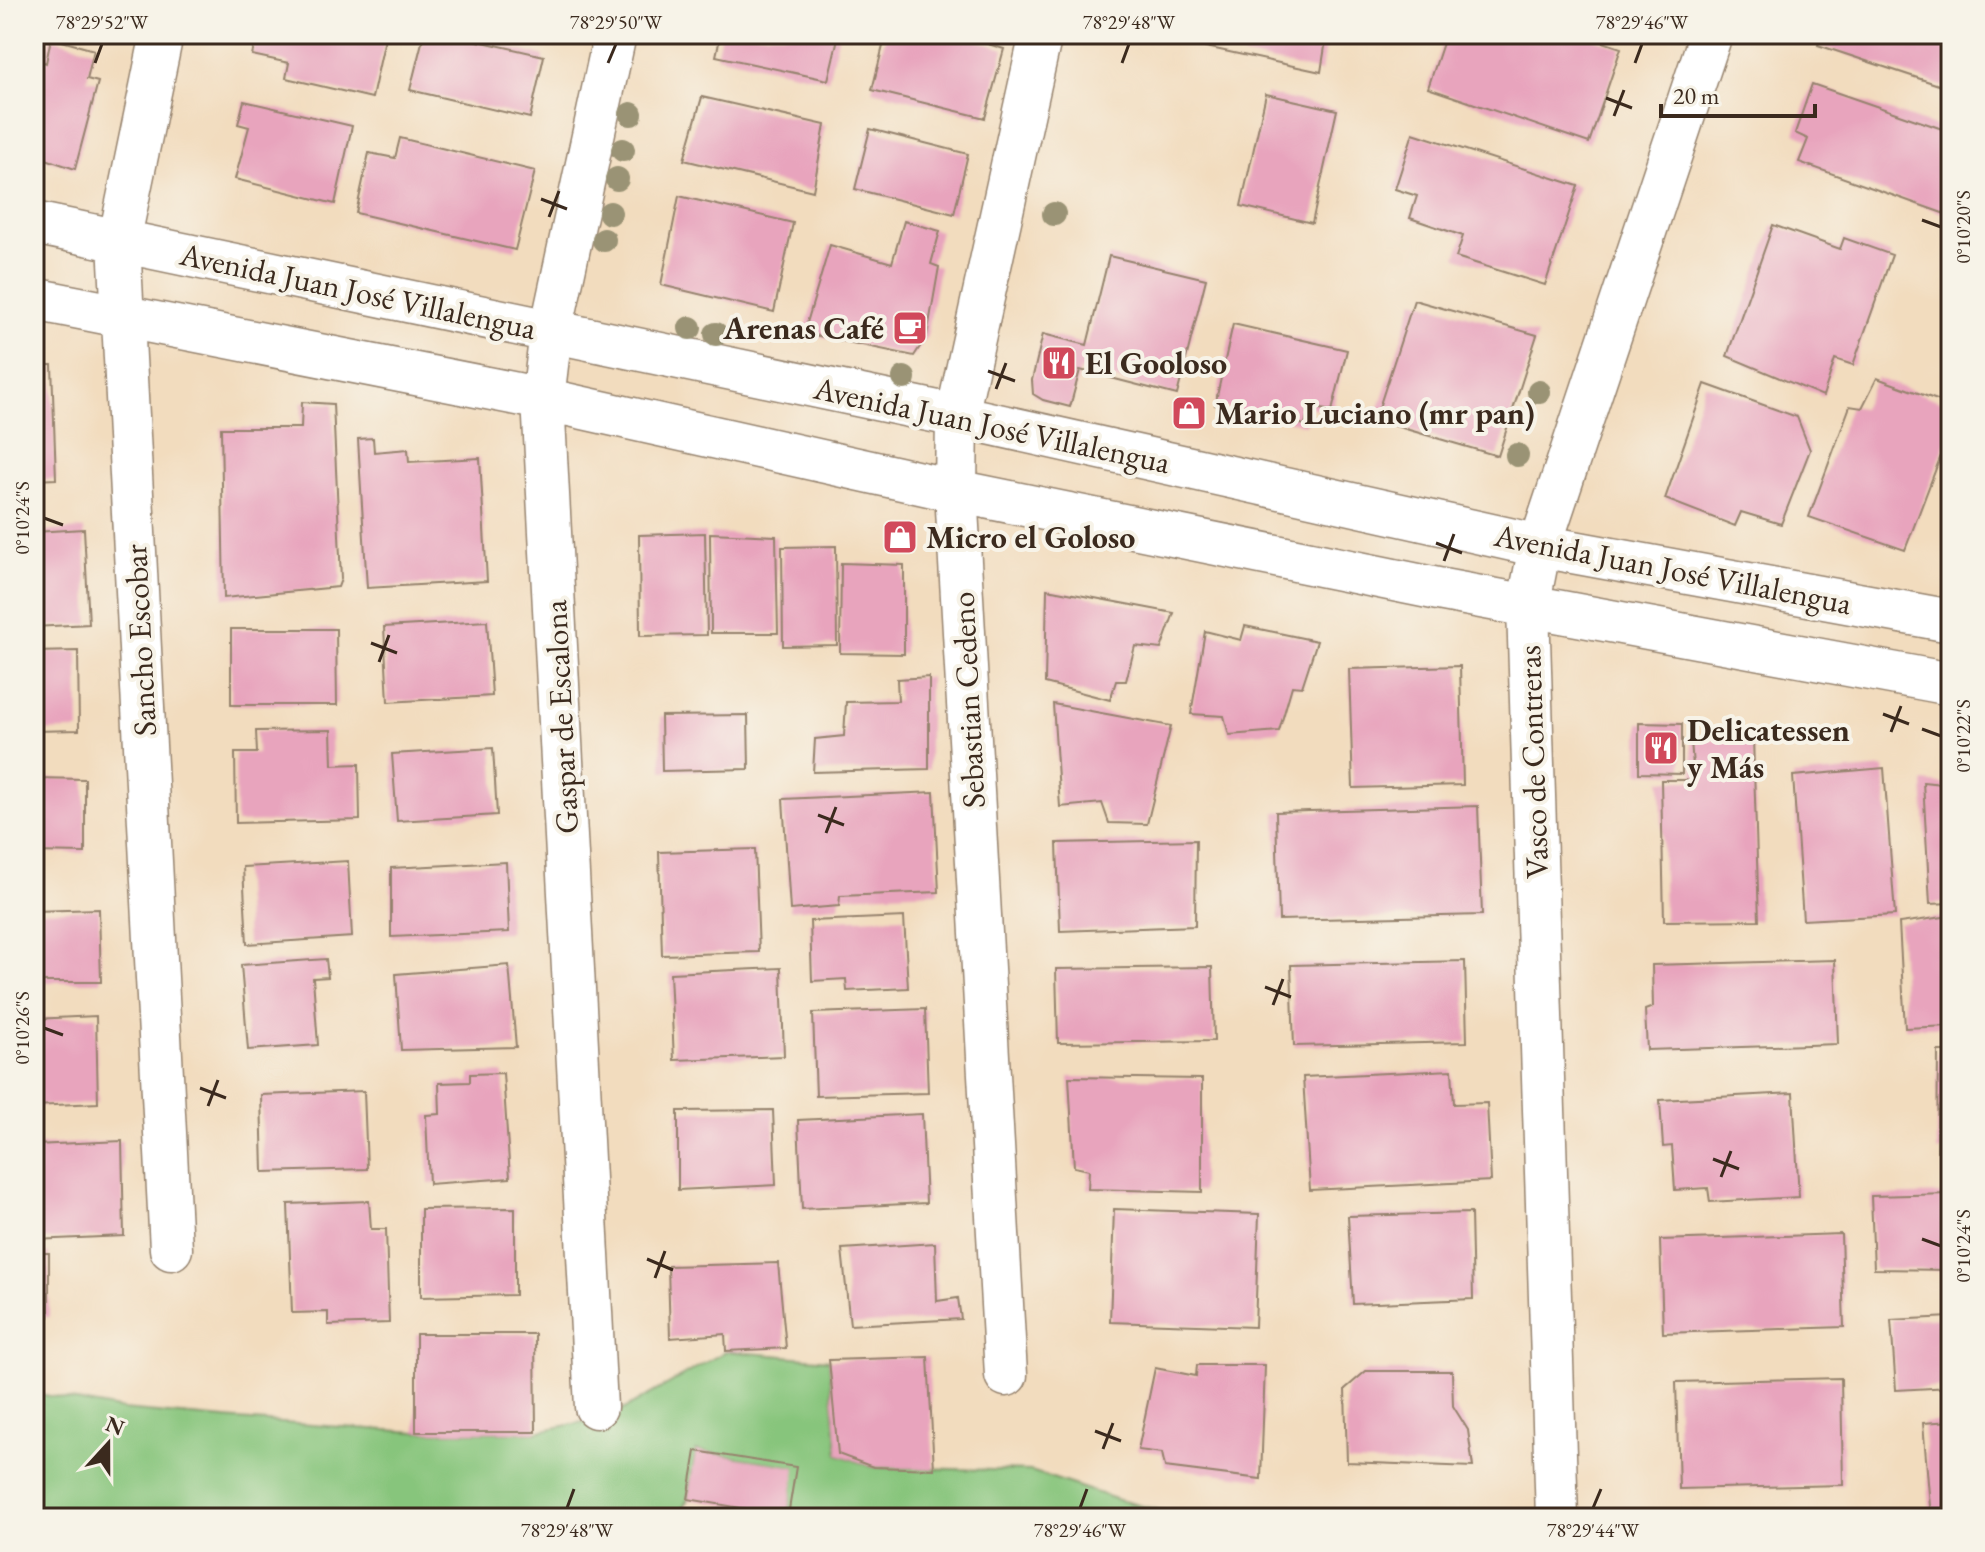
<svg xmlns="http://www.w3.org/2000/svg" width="1985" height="1552" viewBox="0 0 1985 1552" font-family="'EB Garamond',serif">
<rect width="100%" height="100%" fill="#f7f3e8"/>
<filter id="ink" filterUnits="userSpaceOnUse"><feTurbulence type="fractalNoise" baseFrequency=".0125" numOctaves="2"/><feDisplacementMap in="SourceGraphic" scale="16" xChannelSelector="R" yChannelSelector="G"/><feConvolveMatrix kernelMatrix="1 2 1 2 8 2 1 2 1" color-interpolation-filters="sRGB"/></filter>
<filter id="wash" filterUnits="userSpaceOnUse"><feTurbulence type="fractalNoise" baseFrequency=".006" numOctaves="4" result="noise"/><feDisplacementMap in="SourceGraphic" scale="32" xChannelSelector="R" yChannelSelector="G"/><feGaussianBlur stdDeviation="1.8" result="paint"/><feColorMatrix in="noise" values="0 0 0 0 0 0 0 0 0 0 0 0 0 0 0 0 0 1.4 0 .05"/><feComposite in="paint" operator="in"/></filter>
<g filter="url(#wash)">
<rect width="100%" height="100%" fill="#f2dcbe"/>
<!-- green -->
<path fill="#87c57b" stroke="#61784c" stroke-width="2" d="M726,1351L829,1360L838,1454L873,1467L1031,1471L1119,1500L1189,1518H793L788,1516L795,1467L696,1451L688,1499L677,1518H82L34,1507V1393L123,1410L237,1420L416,1432H535L612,1416Z"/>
<g id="blocks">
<!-- building -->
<path fill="#e8a4bd" d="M257,34H386L372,98L286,78L289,63L252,55Z
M424,34H447L544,56L530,118L410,90Z
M721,34H839L828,80L716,56Z
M886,34H956L1004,49L985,118L872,90Z
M1146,34H1327L1321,72Z
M1446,34H1479L1496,40L1498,34H1580L1621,48L1589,143L1428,88Z
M1822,34H1951V89L1818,45Z
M51,38L94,50L87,79L98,82L75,169L34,155V59L46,63Z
M1812,84L1951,132V216L1799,162L1808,139L1795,133Z
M1266,94L1337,110L1312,223L1241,206Z
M702,97L825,125L813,191L684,160Z
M244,101L352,126L335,204L235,179L249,127L238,124Z
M870,129L968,154L954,214L855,189Z
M1413,133L1578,186L1545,285L1456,257L1463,236L1410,218L1417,196L1395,189Z
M400,138L535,171L515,250L356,213L369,153L395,158Z
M679,196L793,223L774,312L661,285Z
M904,221L940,231L931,264L939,267L927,336L914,356L804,333L830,245L892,263Z
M1773,225L1840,249L1844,238L1892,255L1853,365L1835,359L1823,396L1727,356Z
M1109,256L1206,279L1177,395L1080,370L1070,407L1043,400L1033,394L1032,380L1043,334L1087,345Z
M1414,300L1537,335L1498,456L1375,420Z
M1233,324L1347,350L1332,411L1309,407L1305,425L1215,405Z
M34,365H52L56,479L34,480Z
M1877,378L1951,405V429L1905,550L1809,517L1850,406L1862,408Z
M1705,384L1797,417L1810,450L1781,524L1741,512L1735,526L1665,499Z
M302,402L333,404L341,579L338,587L224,598L221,428H301Z
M373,438L374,452L408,449L409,462L480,458L487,581L367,588L358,439Z
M84,529L89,624L34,627V532Z
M705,533L707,635L640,636L639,535Z
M710,533L776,536L778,633H711Z
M836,546L837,645L783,646L782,547Z
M841,563L904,565V654L840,653Z
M1047,589L1174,613L1161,649L1135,646L1126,681H1116L1110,700L1045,683Z
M487,621L492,696L388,702L384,627Z
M1245,626L1317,641L1302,687L1292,686L1279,731L1229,735L1224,716L1191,714L1205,631L1241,640Z
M231,629H336L337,705H231Z
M78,651L79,730L34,731V652Z
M1460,666L1463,785L1353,788L1349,669Z
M929,677V769L813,772L815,739L844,736L846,702L898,701L897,679Z
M1053,704L1171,726L1147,824L1109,823L1102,803L1060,807Z
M748,715L749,769L662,771L661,716Z
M1639,723L1682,724V774L1639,773Z
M331,730L332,765L359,764L360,820L236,823L235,753H257L256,731Z
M1753,738L1759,920L1664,921L1661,780H1694L1691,740Z
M493,748L497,815L397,821L392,754Z
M1884,768L1895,915L1803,920L1793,776Z
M34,778L85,779V853L34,852Z
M1923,782L1951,785V903L1930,904Z
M934,792L939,892L840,896L839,906L790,910L783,799Z
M1478,806L1482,915L1279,920L1276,812Z
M1196,840L1195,926L1060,931L1057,843Z
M755,849L759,952L662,955L659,852Z
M348,861L352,937L247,944L243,867Z
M506,862L509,932L391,937V868Z
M99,909L101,982H34V911Z
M1951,916V1026L1905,1028L1899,923Z
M904,917L908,988L847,991L846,979L812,981L810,921Z
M326,959L328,977L313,978L318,1045L248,1050L241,965Z
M1835,960L1838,1044L1647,1050L1645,1010L1653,1007L1652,965Z
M1465,961L1467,1042L1294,1046L1291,965Z
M509,965L516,1047L401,1050L396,974Z
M1212,967L1214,1041L1058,1043L1056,969Z
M781,968L784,1056L674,1060L670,973Z
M925,1009L928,1093L816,1096L813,1013Z
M96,1016L98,1103L34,1106V1019Z
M1938,1051H1951V1151H1937Z
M1452,1070L1454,1104L1487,1103L1491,1181L1310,1190L1303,1077Z
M503,1073L510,1178L429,1184L426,1115L440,1114L439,1083L470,1082V1074Z
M1069,1077L1202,1079V1192L1088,1189L1089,1170L1074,1167Z
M364,1091L367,1169L263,1172L261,1095Z
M1793,1093L1799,1197L1710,1202L1708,1188L1675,1190L1672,1146L1663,1147L1660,1100Z
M773,1110L776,1185L678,1190V1111Z
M922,1114L926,1203L802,1209L798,1120Z
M122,1141L124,1236L34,1240V1145Z
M1951,1194V1270L1874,1269L1871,1196Z
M369,1201L371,1229H386L389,1323L328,1325V1312L292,1313L288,1204Z
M515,1208V1295L421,1297V1209Z
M1114,1209L1259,1214L1255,1327L1110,1322Z
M1471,1213L1473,1299L1353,1304L1348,1216Z
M1841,1234L1844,1327L1663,1333L1660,1240Z
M935,1243L937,1301L958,1298L961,1319L850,1325L842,1249Z
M34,1253H49V1317H34Z
M778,1263L786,1348L726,1351L725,1334L670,1338L668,1266Z
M1951,1317V1387L1896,1390L1891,1320Z
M416,1334H535L536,1432H416Z
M928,1357L934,1469L873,1467L838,1454L829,1360Z
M1197,1365H1265L1261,1479L1165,1467L1162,1453L1138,1450L1155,1368L1196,1376Z
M1366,1371H1452L1453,1406L1468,1430L1473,1467L1347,1462L1345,1389Z
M1841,1378L1843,1485L1679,1489L1676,1382Z
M1951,1421V1518H1931L1923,1423Z
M696,1451L796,1467L788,1516L688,1499Z
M1511,1514L1512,1518H1439V1515Z"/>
</g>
</g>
<g filter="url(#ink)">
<use href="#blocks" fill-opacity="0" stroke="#96836e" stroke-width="2"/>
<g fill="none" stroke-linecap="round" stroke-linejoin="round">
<defs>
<path id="street" d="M162,34L119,242L171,1249
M34,223L957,416L1540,546L1951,621
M34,299L543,399L956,491L1443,590L1951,684
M1006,1375L956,491L957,416L1041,34
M596,1407L543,399L551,331L615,34
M1557,1518L1528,607L1540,546L1711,34"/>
</defs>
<!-- street casing -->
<use href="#street" stroke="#96836e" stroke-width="45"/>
<!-- street -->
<use href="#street" stroke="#fff" stroke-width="42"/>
</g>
<!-- trees -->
<g fill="#9a9375">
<circle cx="631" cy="114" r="12"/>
<circle cx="623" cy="150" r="12"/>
<circle cx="617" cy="179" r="12"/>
<circle cx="610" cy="213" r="12"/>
<circle cx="1054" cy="214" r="12"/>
<circle cx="604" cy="240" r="12"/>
<circle cx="690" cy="328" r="12"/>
<circle cx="716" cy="334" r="12"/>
<circle cx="904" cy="378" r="12"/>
<circle cx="1539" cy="392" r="12"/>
<circle cx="1517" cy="455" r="12"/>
</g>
</g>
<!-- ticks -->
<path fill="none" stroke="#3b2a1e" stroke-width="3" d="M95,63L102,44M608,63L616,44M1122,63L1129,44M1635,63L1642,44M1606,98L1632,108M1614,116L1624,90M541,199L567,209M549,217L559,191M1922,220L1941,227M988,371L1015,381M996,389L1006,363M44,518L63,525M1436,543L1462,553M1444,561L1454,534M371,643L397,653M379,662L389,635M1883,714L1909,724M1922,729L1941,736M1891,732L1901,706M818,815L844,825M826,833L836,807M1265,987L1291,997M1273,1005L1283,979M44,1028L63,1035M200,1088L226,1098M208,1106L218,1080M1713,1159L1739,1169M1721,1177L1731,1151M1922,1239L1941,1246M647,1259L673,1270M655,1278L665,1251M1095,1431L1121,1441M1103,1449L1113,1423M567,1508L574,1489M1080,1508L1087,1489M1593,1508L1601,1489"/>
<!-- icons -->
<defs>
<symbol id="cafe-square" viewBox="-11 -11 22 22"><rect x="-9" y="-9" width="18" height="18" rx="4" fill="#d1495b" stroke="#f7f3e8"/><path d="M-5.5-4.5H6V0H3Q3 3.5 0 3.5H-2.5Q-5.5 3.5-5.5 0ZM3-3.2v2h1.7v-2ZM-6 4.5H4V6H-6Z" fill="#fff"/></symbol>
<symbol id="restaurant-square" viewBox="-11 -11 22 22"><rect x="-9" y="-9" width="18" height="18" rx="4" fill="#d1495b" stroke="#f7f3e8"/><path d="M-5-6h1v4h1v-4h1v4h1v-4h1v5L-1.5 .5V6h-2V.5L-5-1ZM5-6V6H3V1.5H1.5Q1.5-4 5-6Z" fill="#fff"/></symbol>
<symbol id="shop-square" viewBox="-11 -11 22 22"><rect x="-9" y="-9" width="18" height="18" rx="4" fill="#d1495b" stroke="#f7f3e8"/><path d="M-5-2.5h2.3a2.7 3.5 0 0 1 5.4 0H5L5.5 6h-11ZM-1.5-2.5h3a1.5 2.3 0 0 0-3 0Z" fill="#fff"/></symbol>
</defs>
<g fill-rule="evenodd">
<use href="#cafe-square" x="890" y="308" width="40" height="40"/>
<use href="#restaurant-square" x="1039" y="343" width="40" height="40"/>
<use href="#shop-square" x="1169" y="393" width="40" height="40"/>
<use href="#shop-square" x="880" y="517" width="40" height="40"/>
<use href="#restaurant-square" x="1641" y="728" width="40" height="40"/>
</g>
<g text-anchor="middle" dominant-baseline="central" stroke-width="8" stroke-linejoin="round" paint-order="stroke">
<!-- street labels -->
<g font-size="32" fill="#3b2a1e" stroke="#f7f3e8">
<text transform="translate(358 291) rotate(12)">Avenida Juan José Villalengua</text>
<text transform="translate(992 425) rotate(12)">Avenida Juan José Villalengua</text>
<text transform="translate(1673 569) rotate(11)">Avenida Juan José Villalengua</text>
<text transform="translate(140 640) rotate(-93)">Sancho Escobar</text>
<text transform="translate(968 700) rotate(-93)">Sebastian Cedeno</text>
<text transform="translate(561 717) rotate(-93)">Gaspar de Escalona</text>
<text transform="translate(1533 762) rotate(-92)">Vasco de Contreras</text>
</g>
<!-- poi labels -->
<g font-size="32" font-weight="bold" fill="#3b2a1e" stroke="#f7f3e8" text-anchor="start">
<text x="884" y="328" text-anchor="end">Arenas Café</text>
<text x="1085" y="363">El Gooloso</text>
<text x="1215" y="413">Mario Luciano (mr pan)</text>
<text x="926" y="537">Micro el Goloso</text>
<text x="1687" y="730">Delicatessen<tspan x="1687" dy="37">y Más</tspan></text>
</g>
</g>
<!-- margin -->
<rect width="1985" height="1552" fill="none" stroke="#f7f3e8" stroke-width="88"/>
<!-- north arrow -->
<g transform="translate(108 1444) rotate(21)" stroke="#f7f3e8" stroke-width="6" paint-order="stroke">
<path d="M0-6L14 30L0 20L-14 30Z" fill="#3b2a1e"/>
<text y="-12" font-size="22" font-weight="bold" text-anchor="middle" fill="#3b2a1e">N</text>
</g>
<!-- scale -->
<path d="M1661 104v12h154v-12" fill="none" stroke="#3b2a1e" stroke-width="4"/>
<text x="1673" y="104" font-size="24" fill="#3b2a1e" stroke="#f7f3e8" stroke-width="6" paint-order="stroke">20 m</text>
<rect x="44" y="44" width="1897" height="1464" fill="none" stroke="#3b2a1e" stroke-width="3"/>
<g font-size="20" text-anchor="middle" fill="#3b2a1e">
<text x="102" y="29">78°29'52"W</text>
<text x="616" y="29">78°29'50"W</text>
<text x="1129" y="29">78°29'48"W</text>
<text x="1642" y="29">78°29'46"W</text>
<text transform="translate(1963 227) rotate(-90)" y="7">0°10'20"S</text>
<text transform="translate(22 518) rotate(-90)" y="7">0°10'24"S</text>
<text transform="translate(1963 736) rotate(-90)" y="7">0°10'22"S</text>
<text transform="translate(22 1028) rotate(-90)" y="7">0°10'26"S</text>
<text transform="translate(1963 1246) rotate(-90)" y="7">0°10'24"S</text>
<text x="567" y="1537">78°29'48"W</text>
<text x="1080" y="1537">78°29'46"W</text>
<text x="1593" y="1537">78°29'44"W</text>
</g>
</svg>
